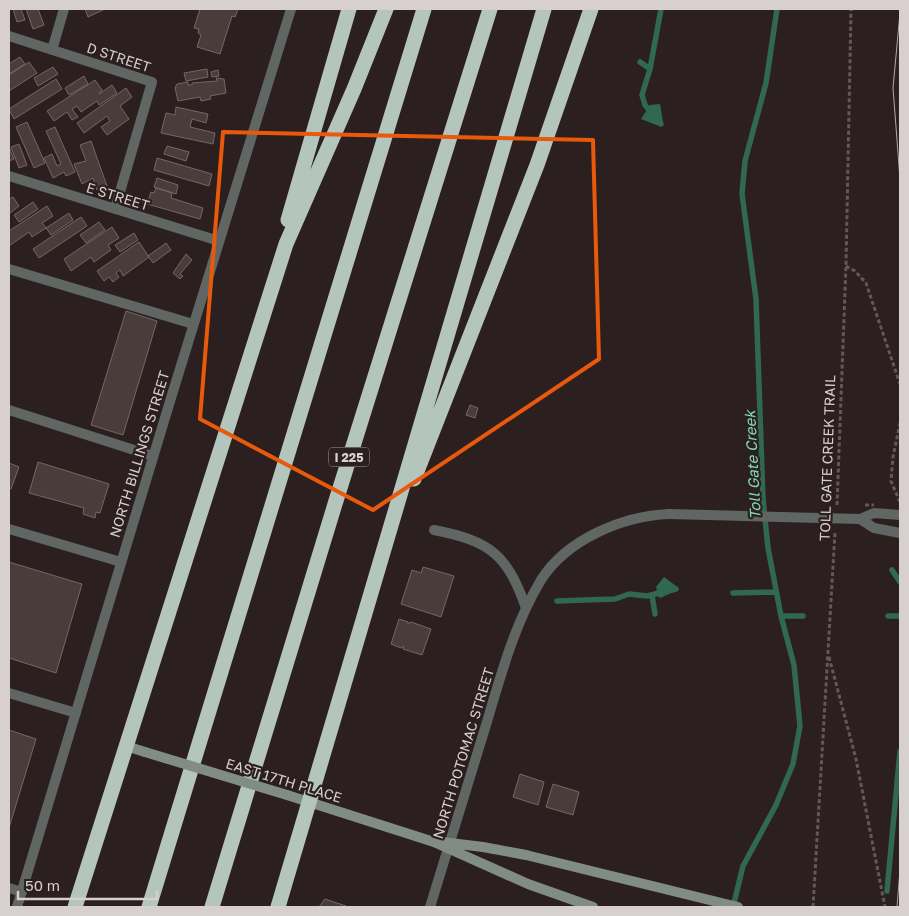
<svg xmlns="http://www.w3.org/2000/svg" width="909" height="916" viewBox="0 0 909 916" font-family="'Golos Text',sans-serif">
<rect width="100%" height="100%" fill="#2c1f1f"/>
<!-- water -->
<path fill="#316854" d="M660,104L663,122L659,126L641,119L650,105Z
M664,577L676,586V591L660,598L654,592L657,590L656,587Z"/>
<g fill="none" stroke-linecap="round" stroke-linejoin="round">
<!-- stream -->
<path stroke="#316854" stroke-width="5.5" d="M640,62L650,69
M661,124L645,105L642,95L650,69L661,9
M892,570L900,582
M733,593L776,592
M652,595L655,614
M557,601L615,599L629,594L647,596L676,589
M781,616H803
M888,616H900
M887,891L900,751
M733,907L743,866L776,805L793,764L800,726L794,665L781,616L768,548L763,499L756,299L742,194L745,161L766,83L777,9"/>
</g>
<!-- building -->
<path fill="#4b3c3c" stroke="#766666" d="M13,9H21L25,20L17,22Z
M26,9H38L44,25L33,29Z
M85,9H105L88,17Z
M200,9H238L235,17L232,16L220,54L197,47L201,35L198,33L199,29L194,28Z
M20,57L25,64L9,74V64Z
M29,62L37,73L9,91V75Z
M53,67L58,74L38,86L34,78Z
M207,69L208,77L186,81L184,73Z
M218,70L219,76L212,77L211,72Z
M84,76L88,84L69,95L65,88Z
M216,78L224,79L226,93L210,96L211,99L201,101L200,97L178,101L175,88L177,84L188,82V85H192V83L217,81Z
M56,79L62,89L14,119L9,109Z
M95,80L102,90L99,94L112,85L117,93L99,105L97,101L81,112L77,106L72,109L78,117L72,120L67,112L54,121L47,111Z
M126,88L132,97L120,106L129,119L107,135L101,127L110,121L107,116L84,133L77,123Z
M176,107L208,114L206,123L192,119L190,127L215,133L213,144L161,133L166,113L175,115Z
M27,122L45,163L34,168L16,127Z
M55,127L75,172L66,176L64,172L53,178L44,158L52,154L57,166L61,164L46,131Z
M91,141L107,186L97,190L93,178L82,184L74,164L86,161L80,145Z
M19,144L27,165L19,168L11,147Z
M167,146L189,152L186,161L164,154Z
M9,147L14,159L9,161Z
M157,158L212,174L209,186L154,170Z
M157,178L178,185L176,194L154,187Z
M156,188L172,193L171,198L203,208L200,219L147,204L151,192L154,193Z
M13,197L19,206L9,214V199Z
M33,202L38,209L19,222L14,215Z
M47,206L53,216L42,223L46,228L32,237L29,232L9,246V231Z
M69,213L73,220L51,235L46,228Z
M81,217L87,226L39,258L33,249Z
M99,222L105,230L86,243L80,235Z
M112,227L119,238L108,245L111,250L94,262L91,257L71,271L64,259Z
M134,233L138,240L120,252L115,245Z
M139,242L149,257L123,276L120,270L116,273L119,277L113,282L109,277L104,281L97,271Z
M166,243L171,250L153,263L148,256Z
M186,254L192,260L180,274L183,276L180,279L173,273Z
M126,311L157,321L123,435L91,425Z
M470,405L478,408L475,418L466,415Z
M38,462L109,484L100,513L96,512L95,518L83,514L84,508L29,493Z
M9,463L19,467L11,489L9,488Z
M9,562L82,584L56,673L9,658Z
M423,567L454,576L441,617L401,604L412,570L421,573Z
M399,619L408,622V624L411,622L431,629L422,655L403,649L404,646L401,648L391,644Z
M9,730L36,739L9,828Z
M520,774L544,782L538,805L513,797Z
M553,784L579,792L573,815L546,807Z
M325,899L346,906V907H319Z"/>
<g fill="none" stroke-linecap="round" stroke-linejoin="round">
<!-- path -->
<path stroke="#635757" stroke-width="3" stroke-dasharray="4 2.5" stroke-linecap="butt" d="M846,266L855,271L866,283L900,384
M900,502L891,481L893,457L900,423
M837,505L846,265L851,9
M829,657L856,759L885,907
M813,907L835,532"/>
<!-- service -->
<path stroke="#5f6663" stroke-width="10" d="M9,36L152,82L115,209
M52,50L64,9
M9,176L219,241
M9,269L193,324
M9,410L153,456
M9,529L121,562
M9,888L22,892"/>
<!-- minor -->
<path stroke="#5f6663" stroke-width="10" d="M860,519L874,528L900,533
M860,519L874,513L900,515
M434,530C490,541 507,554 526,608
M9,693L76,713
M17,907L171,398L291,9
M430,907C449,846 467,786 486,725C501,675 514,625 541,580C567,539 623,516 669,514"/>
<!-- secondary -->
<path stroke="#828c87" stroke-width="10" d="M126,746L145,752
M287,795L434,842
M526,855L738,907"/>
<!-- motorway -->
<path stroke="#b4c5bd" stroke-width="15" d="M288,220L349,9
M414,479L537,165L591,9
M75,907L286,244L354,89L386,9
M149,907L424,9
M212,907L335,504L490,9
M278,907L544,9"/>
<!-- tram -->
<path stroke="#b2a9a9" stroke-width="1" d="M900,13L893,88L900,179
M897,907L900,870"/>
<!-- path-bridge -->
<path stroke="#635757" stroke-width="3" stroke-dasharray="4 2.5" stroke-linecap="butt" d="M865,505H874"/>
<!-- minor-bridge -->
<path stroke="#5f6663" stroke-width="10" d="M669,514L860,519"/>
<!-- secondary-bridge -->
<path stroke="#828c87" stroke-width="10" d="M145,752L287,795
M434,842L528,884L593,907
M442,842L483,847L526,855"/>
</g>
<!-- marked area -->
<path fill="none" stroke="#e8590c" stroke-width="4" stroke-linejoin="round" d="M223,132L593,140L599,359L373,510L200,419Z"/>
<g text-anchor="middle" dominant-baseline="central" stroke-width="4.5" stroke-linejoin="round" paint-order="stroke">
<!-- shield labels -->
<rect fill="#2c1f1f" stroke="#a49a9a" stroke-width="1" x="329" y="447.5" width="40" height="19" rx="4"/>
<g font-size="12" font-weight="bold" fill="#d8cfcf">
<text x="349" y="457">I 225</text>
</g>
<!-- street labels -->
<g font-size="14" fill="#d8cfcf" stroke="#2c1f1f">
<text transform="translate(119 57) rotate(18)">D STREET</text>
<text transform="translate(118 196) rotate(17)">E STREET</text>
<text transform="translate(139 454) rotate(-73)">NORTH BILLINGS STREET</text>
<text transform="translate(827 458) rotate(-88)">TOLL GATE CREEK TRAIL</text>
<text transform="translate(463 753) rotate(-73)">NORTH POTOMAC STREET</text>
<text transform="translate(284 780) rotate(17)">EAST 17TH PLACE</text>
</g>
<!-- water labels -->
<g font-size="15" font-style="italic" fill="#81d8b6" stroke="#2c1f1f">
<text transform="translate(752 465) rotate(-93)">Toll Gate Creek</text>
</g>
</g>
<!-- border -->
<rect width="909" height="916" fill="none" stroke="#d8cfcf" stroke-width="20"/>
<!-- scale -->
<path d="M18 891v8h139v-8" fill="none" stroke="#d8cfcf" stroke-width="2.5"/>
<text x="25" y="891" font-size="15" fill="#d8cfcf" stroke="#2c1f1f" stroke-width="4" paint-order="stroke">50 m</text>
</svg>
